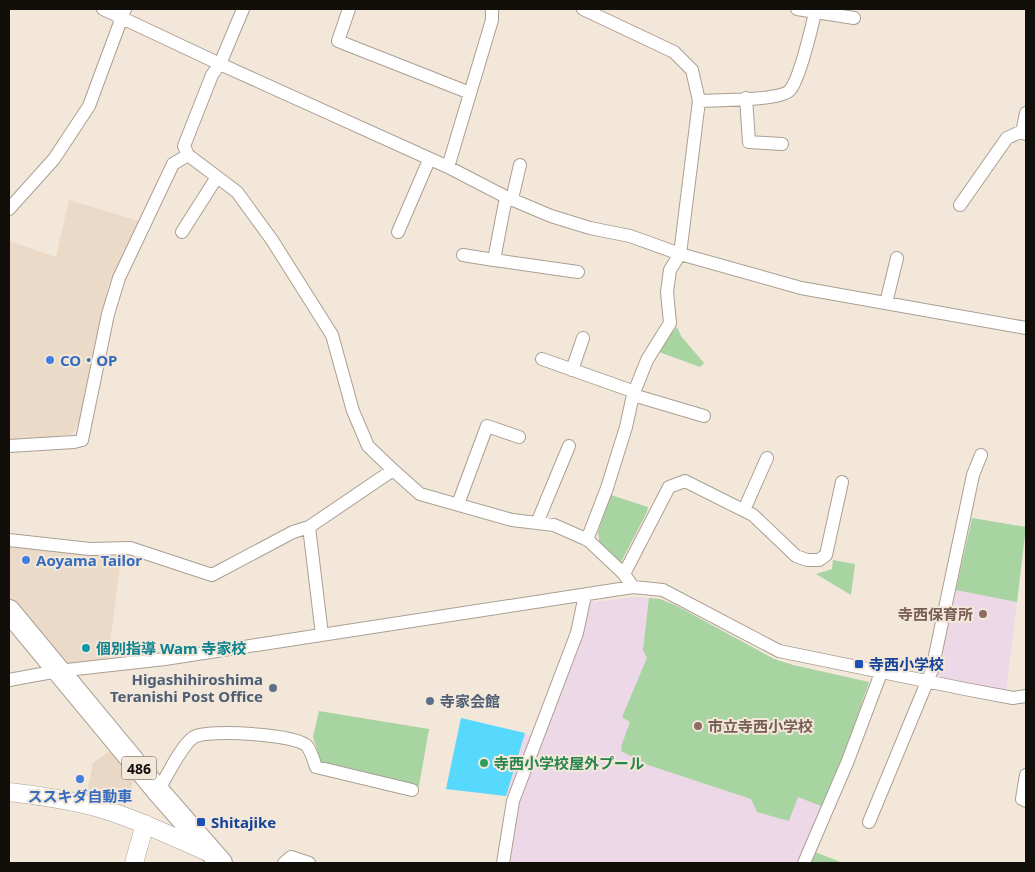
<svg xmlns="http://www.w3.org/2000/svg" width="1035" height="872" viewBox="0 0 1035 872" font-family="'Noto Sans','Noto Sans JP',sans-serif">
<rect width="100%" height="100%" fill="#f3e7da"/>
<!-- built -->
<path fill="#ebdac7" d="M69,200L139,221L108,286L84,403L77,427L71,435L9,441V241L56,257Z
M9,541L122,550L108,660L67,666L59,654L9,599Z"/>
<!-- industrial -->
<path fill="#e9d8c6" d="M111,750L134,778L123,814L85,802L93,763Z"/>
<!-- education -->
<path fill="#edd8e7" d="M972,518L1026,527L1006,692L937,677Z
M635,597L660,599L675,605L774,659L793,665L869,682L810,851L843,863H503L513,801L506,796L446,789L461,718L537,737L584,603Z"/>
<!-- green -->
<path fill="#a7d4a1" d="M677,327L681,336L704,363L700,367L659,352L669,335Z
M611,495L648,507L647,512L620,564L600,547L598,532Z
M972,518L1026,527L1017,602L956,590Z
M833,560L855,564L851,595L816,574L832,569Z
M649,598L660,599L675,605L774,659L793,665L869,682L826,808L798,797L789,821L757,812L751,799L645,764L621,751L622,744L630,722L622,717L647,658L643,650Z
M319,711L429,729L419,786L321,762L313,737Z
M810,850L843,863H805Z"/>
<!-- water -->
<path fill="#56d9fc" d="M461,718L525,733L506,796L446,789Z"/>
<g fill="none" stroke-linecap="round" stroke-linejoin="round">
<defs>
<path id="street" d="M103,9L220,64L448,167L506,197L551,216L590,228L630,236L680,254L801,288L1026,328
M243,9L220,64L212,75L184,146L188,155L237,192L272,240L332,335L353,411L368,446L393,470L420,494L512,520L554,525L588,540L624,574L633,587
M349,9L338,41L470,93
M583,9L674,52L692,70L699,101L680,254L670,270L667,292L670,323L647,360L633,395L626,427L607,488L587,540
M797,9L854,18
M746,98L749,142L782,144
M699,101C716,100 781,101 790,90C800,79 812,26 816,9
M1022,133L1026,113
M448,167L492,20V9
M506,197L494,260L578,272
M512,199L520,165
M960,205L1007,138L1020,132L1026,134
M9,209L54,159L89,106L125,9
M182,232L217,177
M398,232L429,160
M463,255L494,260
M886,303L897,258
M542,359L635,392
M572,370L583,338
M633,395L704,416
M9,446L74,442L82,440L108,314L119,278L173,164L188,155
M458,504L487,426L519,437
M744,510L767,458
M537,523L569,446
M309,527L322,635
M9,540L90,549L130,548L212,575L293,532L309,527L393,470
M624,574L669,487L685,481L753,515L796,556L807,560H819L826,555L842,482
M9,680L58,671L165,659L633,587L663,590L779,651L965,689L1013,698L1026,696
M1026,775L1022,799L1026,801
M158,791C166,778 182,744 194,737C209,729 296,734 307,746C311,751 314,761 316,767L412,790
M869,822L932,670L973,475L981,455
M284,863L291,857L309,863
M503,863L513,801L577,633L585,595
M804,863L847,763L881,673"/>
<path id="secondary" d="M9,792C35,795 62,799 88,805C131,816 171,836 210,853
M134,863L145,824"/>
<path id="highway" d="M9,611L158,791L221,863"/>
</defs>
<!-- street casing -->
<use href="#street" stroke="#aa9f93" stroke-width="14"/>
<!-- secondary casing -->
<use href="#secondary" stroke="#aa9f93" stroke-width="19"/>
<!-- highway casing -->
<use href="#highway" stroke="#aa9f93" stroke-width="24"/>
<!-- street -->
<use href="#street" stroke="#fff" stroke-width="12"/>
<!-- secondary -->
<use href="#secondary" stroke="#fff" stroke-width="18"/>
<!-- highway -->
<use href="#highway" stroke="#fff" stroke-width="22"/>
</g>
<!-- markers -->
<g fill="#3f7fe0" stroke="#f3e7da" stroke-width="2">
<circle cx="50" cy="360" r="5"/>
<circle cx="26" cy="560" r="5"/>
<circle cx="80" cy="779" r="5"/>
</g>
<g fill="#8d6e63" stroke="#f3e7da" stroke-width="2">
<circle cx="983" cy="614" r="5"/>
<circle cx="698" cy="726" r="5"/>
</g>
<circle fill="#0f9aa8" stroke="#f3e7da" stroke-width="2" cx="86" cy="648" r="5"/>
<g fill="#1a4fb4" stroke="#f3e7da" stroke-width="2">
<rect x="854" y="659" width="10" height="10" rx="2.5"/>
<rect x="196" y="817" width="10" height="10" rx="2.5"/>
</g>
<g fill="#5c6f8a" stroke="#f3e7da" stroke-width="2">
<circle cx="273" cy="688" r="5"/>
<circle cx="430" cy="701" r="5"/>
</g>
<circle fill="#2e9e5b" stroke="#f3e7da" stroke-width="2" cx="484" cy="763" r="5"/>
<g text-anchor="middle" dominant-baseline="central" stroke-width="4" stroke-linejoin="round" paint-order="stroke">
<!-- shield labels -->
<rect fill="#f3e7da" stroke="#564f48" stroke-width="1" x="121.5" y="756.5" width="35" height="23" rx="4"/>
<g font-size="14" font-weight="bold" fill="#120e0a">
<text x="139" y="768">486</text>
</g>
<!-- shop labels -->
<g font-size="15" font-weight="bold" fill="#366cbe" stroke="#f3e7da" text-anchor="start">
<text x="60" y="360">CO・OP</text>
<text x="36" y="560">Aoyama Tailor</text>
<text x="80" y="796" text-anchor="middle">ススキダ自動車</text>
</g>
<!-- education labels -->
<g font-size="15" font-weight="bold" fill="#785e54" stroke="#f3e7da" text-anchor="end">
<text x="973" y="614">寺西保育所</text>
<text x="708" y="726" text-anchor="start">市立寺西小学校</text>
</g>
<!-- culture labels -->
<g font-size="15" font-weight="bold" fill="#0d838f" stroke="#f3e7da" text-anchor="start">
<text x="96" y="648">個別指導 Wam 寺家校</text>
</g>
<!-- transit labels -->
<g font-size="15" font-weight="bold" fill="#164399" stroke="#f3e7da" text-anchor="start">
<text x="869" y="664">寺西小学校</text>
<text x="211" y="822">Shitajike</text>
</g>
<!-- service labels -->
<g font-size="15" font-weight="bold" fill="#4e5e75" stroke="#f3e7da" text-anchor="end">
<text x="263" y="679">Higashihiroshima<tspan x="263" dy="17">Teranishi Post Office</tspan></text>
<text x="440" y="701" text-anchor="start">寺家会館</text>
</g>
<!-- leisure labels -->
<g font-size="15" font-weight="bold" fill="#27864d" stroke="#f3e7da" text-anchor="start">
<text x="494" y="763">寺西小学校屋外プール</text>
</g>
</g>
<!-- border -->
<rect width="1035" height="872" fill="none" stroke="#120e0a" stroke-width="20"/>
</svg>
